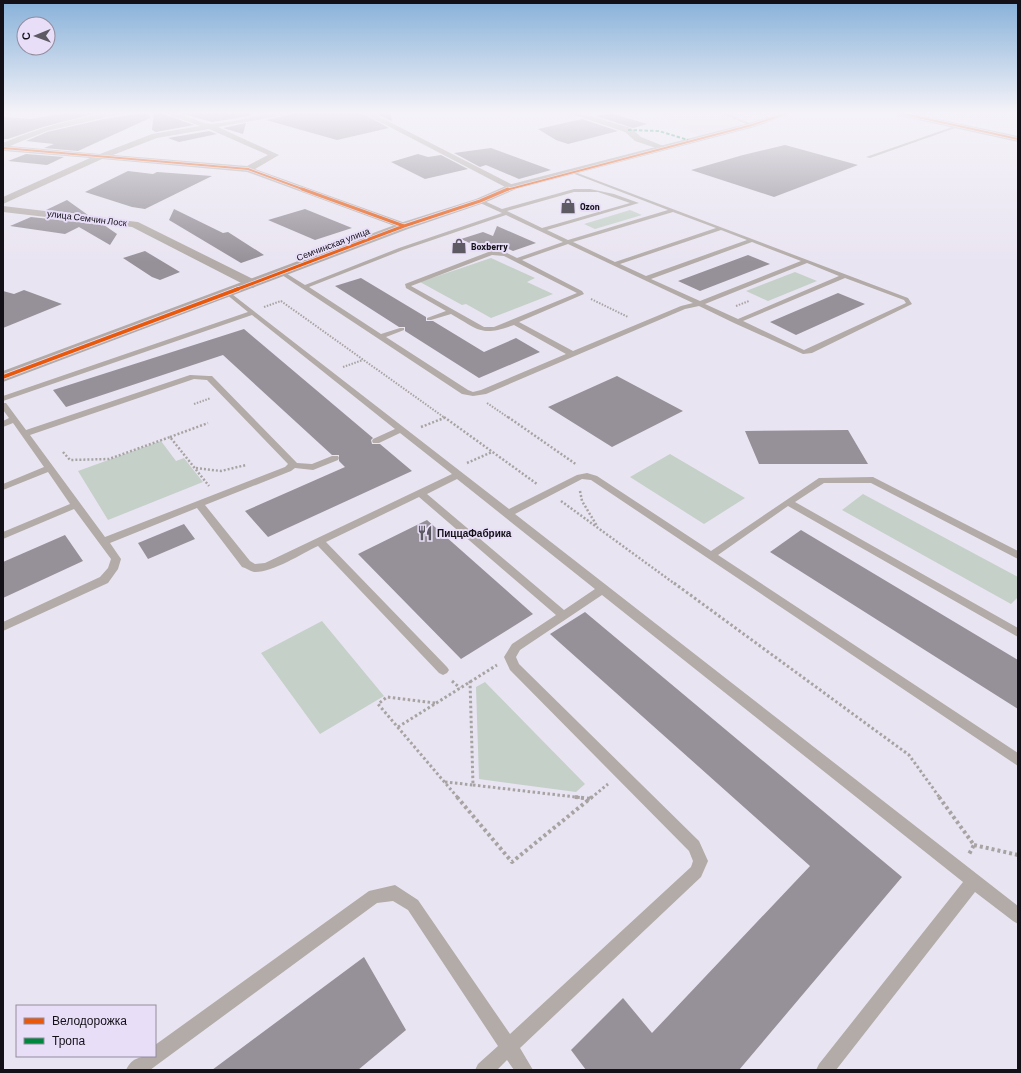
<svg xmlns="http://www.w3.org/2000/svg" width="1021" height="1073" viewBox="0 0 1021 1073" font-family="Barlow,sans-serif">
<rect width="100%" height="100%" fill="#e9e4f1"/>
<!-- industrial -->
<path fill="#e5d6e2" d="M654,112H783L752,123L699,136Z"/>
<!-- built -->
<path fill="#e4dbf3" d="M919,112H1018V133L945,117Z"/>
<!-- green -->
<path fill="#c4d0c8" d="M630,210L642,215L595,229L584,224Z
M491,258L535,278L527,282L553,294L491,318L466,304L462,305L420,282Z
M795,272L817,281L768,301L746,291Z
M161,441L176,461L184,458L203,482L108,520L78,471Z
M670,454L745,498L704,524L630,477Z
M863,494L1018,577V597L1011,604L842,510Z
M322,621L384,696L320,734L261,653Z
M485,682L585,784L576,792L479,779L476,687Z"/>
<!-- building -->
<path fill="#969098" d="M72,112H88L93,114L43,127L8,139H3V117L31,119Z
M149,112L150,118L78,151L44,148L54,144L26,141L47,132L104,119Z
M154,112H166V115L194,125L156,132L152,130Z
M176,112H250L249,116L212,122Z
M293,112H360L389,128L337,140L266,120L289,115Z
M372,112H390L392,121Z
M610,113L647,124L633,128L596,116Z
M582,119L618,131L568,144L556,140L538,129Z
M246,123L243,134L223,128Z
M209,131L217,134L179,142L168,138Z
M785,145L858,165L774,197L691,170L743,155Z
M491,148L551,170L519,179L486,165L480,167L454,153Z
M26,154L64,157L47,165L8,161Z
M418,154L428,157L441,155L468,169L425,179L391,162Z
M128,171L153,174L157,172L212,176L145,209L132,207L85,192Z
M67,200L88,215L46,210Z
M174,209L223,233L228,232L264,255L241,263L169,220Z
M305,209L352,228L315,240L268,220Z
M31,217L104,225L117,234L110,245L79,227L65,234L10,226Z
M497,226L536,243L513,251L498,244L482,249L461,239L483,232L493,236Z
M145,251L180,272L160,280L152,277L123,258Z
M748,255L770,264L700,291L678,281Z
M361,278L426,317V321H433L484,352L516,338L540,352L479,378L405,331V327H399L335,286Z
M24,290L62,304L3,328V291L14,294Z
M838,293L865,304L796,335L770,322Z
M244,329L373,438L371,440L372,444H380L412,471L268,537L245,511L345,467L339,461V455H332L223,355L66,407L53,390Z
M617,376L683,411L612,447L548,407Z
M848,430L868,464H759L745,431Z
M427,520L533,614L461,659L358,554Z
M184,524L195,539L148,559L138,543Z
M801,530L1018,660V709L770,552Z
M65,535L83,561L3,598V562Z
M585,612L902,877L739,1070H586L571,1050L623,998L652,1033L810,866L550,634Z
M364,957L406,1030L358,1070H212Z"/>
<g fill="none" stroke-linecap="round" stroke-linejoin="round">
<!-- path-far3 -->
<path stroke="#a8a3a3" stroke-width="2" stroke-dasharray="1.5 1.5" stroke-linecap="butt" d="M591,299L628,317
M736,306L749,301
M264,307L281,301L445,418
M343,367L363,360
M487,403L509,418
M194,404L211,398"/>
<!-- path-far2 -->
<path stroke="#a8a3a3" stroke-width="2.5" stroke-dasharray="2 2" stroke-linecap="butt" d="M444,417L537,484
M508,417L577,465
M421,427L444,418
M170,437L208,423
M63,452L70,460L109,459L170,437L209,486
M467,463L492,452
M196,468L221,471L246,465
M580,491L582,501L597,526
M561,501L675,584"/>
<!-- path-far1 -->
<path stroke="#a8a3a3" stroke-width="3" stroke-dasharray="2.5 2.5" stroke-linecap="butt" d="M674,583L909,755L940,798
M452,681L460,688
M435,703L387,697L378,704L458,798
M398,727L497,665
M445,782L473,785L470,681
M473,785L584,798
M591,798L608,784"/>
<!-- path -->
<path stroke="#a8a3a3" stroke-width="4" stroke-dasharray="3 3" stroke-linecap="butt" d="M457,797L512,862L592,797
M575,797L591,799
M939,797L974,845L968,856
M974,845L1018,855"/>
<!-- service -->
<path fill="#b2aba7" fill-rule="evenodd" d="M719,112H723L754,125L751,126Z
M958,125L961,126L870,158L866,157Z
M572,171L908,298L912,304L812,353L803,354L734,323L699,306L685,309L486,394L473,396L462,394L279,273L284,272L305,285L399,248L502,213L478,202L480,199L502,209L574,189H590L614,194L639,203L547,230L568,240L668,210L572,173ZM574,192H598L630,203L542,228L507,211ZM673,212L716,228L615,262L573,242ZM506,215L563,242L517,258L507,253L491,251L405,284L406,288L446,311L427,318V320H431L451,314C479,330 481,337 514,325L566,354L481,390L473,392L468,390L386,337L404,330V328H400L381,334L309,287L403,250ZM721,230L747,240L646,276L620,264ZM752,242L801,261L700,301L651,279ZM568,244L693,303L681,306L573,351L519,322L584,294L582,291L522,260ZM492,255L504,256L577,293L494,327H484L411,286ZM807,263L839,276L738,319L705,304ZM845,278L904,300L906,303L804,350L743,321Z
M228,291L509,509L577,475L587,473L597,476L711,551L819,478L873,477L1018,551V559L871,483H824L795,502L1018,628V637L788,506L718,555L1018,753V766L591,480L582,479L515,514L1018,906V924L1013,921L975,892L836,1070H816L819,1064L963,882L602,595L520,650L516,657L519,664L699,841L708,861L701,877L520,1048L533,1070H514L507,1060L497,1070H475L478,1064L498,1046L408,910L393,901L377,903L150,1070H126C132,1057 142,1056 155,1056V1045L369,891L395,885L418,900L510,1034L691,867L693,861L689,851L510,670L504,657L512,644L556,615L419,497L326,542L447,667L449,670L447,673L443,675L439,673L318,546C301,554 272,573 254,572C250,571 246,568 242,567L197,508L110,543L121,559L118,569L108,583L3,631V622L100,577L108,568L111,559L74,509L3,539V532L70,504L48,472L3,490V484L44,467L13,423L3,427V421L9,418L3,410V403H6L26,430L190,375L209,376H212L297,463L312,464L332,456H338L339,458L338,460L313,470L295,468L291,471L205,505L250,561L255,564L265,563L452,474L400,433L379,443H373L372,441L373,439L395,429L252,315L3,401V396L248,312L226,294L225,293ZM194,379L207,380L288,464L285,467L105,537L30,435ZM457,479L595,589L564,610L427,494Z"/>
<!-- minor -->
<path fill="#b2aba7" fill-rule="evenodd" d="M113,112H128L47,131L10,146L100,154L152,134L200,126L167,114V112C183,112 199,124 212,124C239,122 265,112 292,112L289,114L218,127L279,155L255,169L408,224L409,226L408,228H400L247,172L102,159L3,204V197L90,158L3,151V143C41,127 72,119 113,112ZM209,129L268,155L247,166L113,155L157,138Z
M361,112H370L517,187L515,189H509Z
M566,112H576L631,128L641,137L666,147L662,150L635,141L625,132Z
M3,206L138,222L257,281L259,284L253,288L249,287L132,227L3,212Z"/>
<!-- tertiary -->
<path fill="#b2aba7" fill-rule="evenodd" d="M784,112H795L755,127L516,189L484,203L408,229L3,382V371L400,223L476,199L508,185L749,123Z
M891,112H905L1018,136V142L895,115Z"/>
<!-- quiet -->
<path stroke="#00873e" stroke-width="2" stroke-dasharray="3.5 2" stroke-linecap="butt" d="M628,130L659,131L688,140"/>
<defs>
<path id="cycleway-far2" d="M895,112L1018,139
M3,148L248,169L305,190
M506,190L752,125L791,112"/>
<path id="cycleway-far1" d="M302,189L404,226
M235,290L404,226L480,201L508,189"/>
<path id="cycleway" d="M3,377L238,289"/>
</defs>
<!-- cycleway-far2 casing -->
<use href="#cycleway-far2" stroke="#e8def7" stroke-width="3"/>
<!-- cycleway-far1 casing -->
<use href="#cycleway-far1" stroke="#e8def7" stroke-width="4.5"/>
<!-- cycleway casing -->
<use href="#cycleway" stroke="#e8def7" stroke-width="5.5"/>
<!-- cycleway-far2 -->
<use href="#cycleway-far2" stroke="#e8590c" stroke-width="2"/>
<!-- cycleway-far1 -->
<use href="#cycleway-far1" stroke="#e8590c" stroke-width="3"/>
<!-- cycleway -->
<use href="#cycleway" stroke="#e8590c" stroke-width="3.5"/>
</g>
<!-- sky -->
<linearGradient id="sky" x2="0" y2="1"><stop stop-color="#87b1d9"/><stop offset="0.43" stop-color="#f5f3f9"/><stop offset="1" stop-color="#f5f3f9" stop-opacity="0"/></linearGradient>
<rect width="1021" height="262" fill="url(#sky)"/>
<!-- icons -->
<defs>
<symbol id="shop-bare" viewBox="-9 -9 18 18"><path d="M-5-2.5h2.3a2.7 3.5 0 0 1 5.4 0H5L5.5 6h-11ZM-1.5-2.5h3a1.5 2.3 0 0 0-3 0Z" fill="#5e5a64" stroke="#e8def7" stroke-width="2.5" paint-order="stroke"/></symbol>
<symbol id="restaurant-bare" viewBox="-9 -9 18 18"><path d="M-5-6h1v4h1v-4h1v4h1v-4h1v5L-1.5 .5V6h-2V.5L-5-1ZM5-6V6H3V1.5H1.5Q1.5-4 5-6Z" fill="#5e5a64" stroke="#e8def7" stroke-width="2.5" paint-order="stroke"/></symbol>
</defs>
<g fill-rule="evenodd">
<use href="#shop-bare" x="557" y="195" width="22" height="22"/>
<use href="#shop-bare" x="448" y="235" width="22" height="22"/>
<use href="#restaurant-bare" x="414" y="522" width="22" height="22"/>
</g>
<g text-anchor="middle" dominant-baseline="central" stroke-width="4" stroke-linejoin="round" paint-order="stroke">
<!-- far-poi labels -->
<g font-size="9" font-weight="bold" fill="#131018" stroke="#e8def7" text-anchor="start">
<text x="580" y="206">Ozon</text>
<text x="471" y="246">Boxberry</text>
</g>
<!-- far-street labels -->
<g font-size="9" fill="#131018" stroke="#e8def7">
<text transform="translate(87 218) rotate(7)">улица Семчин Лоск</text>
<text transform="translate(333 244) rotate(-21)">Семчинская улица</text>
</g>
<!-- poi labels -->
<g font-size="10" font-weight="bold" fill="#131018" stroke="#e8def7" text-anchor="start">
<text x="437" y="533">ПиццаФабрика</text>
</g>
</g>
<!-- border -->
<rect width="1021" height="1073" fill="none" stroke="#131018" stroke-width="8"/>
<!-- legend -->
<rect x="16" y="1005" width="140" height="52" fill="#e8def7" stroke="#938c9e"/>
<rect x="24" y="1018" width="20" height="6" fill="#e8590c" stroke="#938c9e"/>
<text x="52" y="1025" font-size="12" fill="#131018">Велодорожка</text>
<rect x="24" y="1038" width="20" height="6" fill="#00873e" stroke="#938c9e"/>
<text x="52" y="1045" font-size="12" fill="#131018">Тропа</text>
<!-- north arrow -->
<g transform="translate(36 36) rotate(269)"><circle r="19" fill="#e8def7" stroke="#938c9e"/>
<path d="M0-3L7 15L0 10L-7 15Z" fill="#5e5a64"/>
<text y="-6" font-size="11" font-weight="bold" text-anchor="middle" fill="#131018">С</text>
</g>
</svg>
